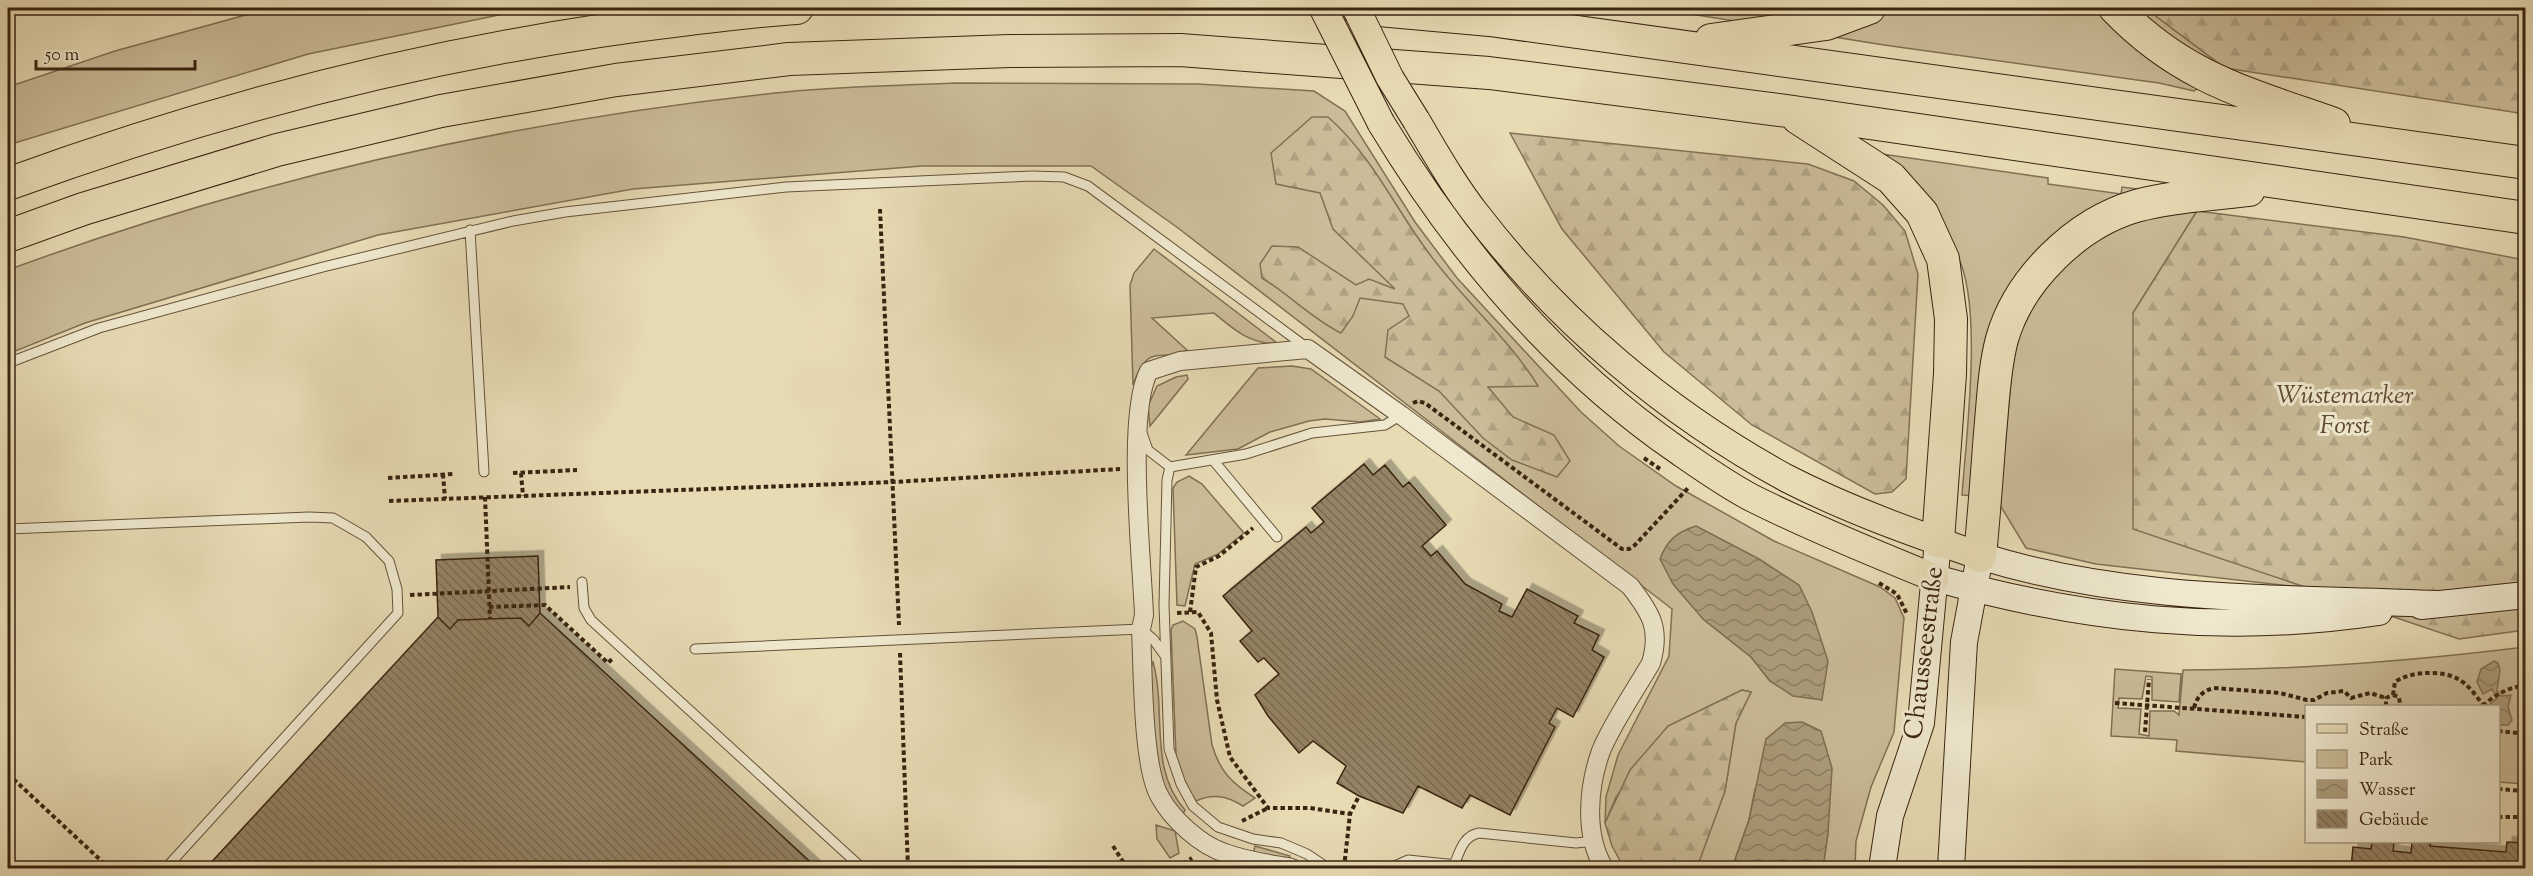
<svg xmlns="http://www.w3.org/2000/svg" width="2533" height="876" viewBox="0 0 2533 876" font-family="'Sorts Mill Goudy',serif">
<defs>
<pattern id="forest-firs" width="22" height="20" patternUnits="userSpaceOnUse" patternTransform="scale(1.5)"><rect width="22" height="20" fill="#cabc98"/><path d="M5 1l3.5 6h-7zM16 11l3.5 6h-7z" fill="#aea182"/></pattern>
<pattern id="water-waves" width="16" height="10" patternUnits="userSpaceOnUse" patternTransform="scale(1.5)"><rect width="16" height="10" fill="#ac9d7c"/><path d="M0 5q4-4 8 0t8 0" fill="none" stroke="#8d8064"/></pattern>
<pattern id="building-back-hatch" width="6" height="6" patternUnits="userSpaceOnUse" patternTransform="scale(1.5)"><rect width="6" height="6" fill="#948365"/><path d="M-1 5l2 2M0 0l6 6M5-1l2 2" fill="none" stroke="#7a6b52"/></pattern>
<filter id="shadow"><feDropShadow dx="5.5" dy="-5.5" stdDeviation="0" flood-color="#0004"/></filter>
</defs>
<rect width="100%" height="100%" fill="#e7dbb4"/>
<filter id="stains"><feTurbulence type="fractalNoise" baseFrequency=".00333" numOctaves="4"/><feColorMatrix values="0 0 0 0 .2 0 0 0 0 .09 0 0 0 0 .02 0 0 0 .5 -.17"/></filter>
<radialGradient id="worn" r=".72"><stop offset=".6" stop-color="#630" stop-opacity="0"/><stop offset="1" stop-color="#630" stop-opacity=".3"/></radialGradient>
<!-- green -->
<path fill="#cabc98" stroke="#827054" stroke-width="1.5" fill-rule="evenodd" d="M271,8H533L308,54L8,145V87L115,51Z
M1653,8H2145L2225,68L2194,91L2159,83L1884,45Z
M955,83L1198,84L1314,91L1345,111L1415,222L1457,278L1581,412L1619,446L1676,486L1774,541L1880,587L1895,598L1904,618L1894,732L1871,787L1856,841L1855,868H1823L1828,833L1755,789L1749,820L1732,868H1694L1725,791L1736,723L1751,692L1742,690L1668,726L1616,797L1605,823L1606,797L1618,755L1669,656L1672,609L1178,228L1091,166H922L633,189L378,235L85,323L8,354V270C254,179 514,121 775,93C834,86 895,86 955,83ZM1703,619L1822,700L1770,681L1751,657Z
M1882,154L2048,178V184L2121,194L2122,187L2137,189L2136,194L2039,257L1976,496L1962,495C1966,438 1984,301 1956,253C1938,221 1905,185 1882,154Z
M2197,211L2133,313L2307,588L2096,564L2026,548L2000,505L2014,346L2046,281L2082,247L2127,222Z
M1154,249L1277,343C1251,345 1233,329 1214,313L1152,318L1187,350C1160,364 1149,340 1133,385L1130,285L1134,273Z
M1292,366L1311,369L1380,419L1360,422L1325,419L1309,421L1270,432L1238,449L1186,455L1258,368Z
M1187,375L1188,379L1150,426L1148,406L1157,386L1176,377Z
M1189,476L1202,484L1244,533L1218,554L1195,564L1185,606L1177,605L1173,488L1177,482Z
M1183,621L1195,629L1197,637L1212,745C1220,772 1232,783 1255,798L1243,806C1227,796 1213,793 1196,801L1186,786L1176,755L1171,630L1173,625Z
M2525,647V784L2499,782L2498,706H2306V762L2176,751L2177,740L2111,736L2115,669L2181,674L2179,702L2152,700V677L2146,676L2142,699L2119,698L2118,708L2141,709L2139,734L2149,736L2150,711H2174L2179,715L2183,670C2298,670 2412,661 2525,647Z
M1153,662C1167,712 1148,768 1185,810L1181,818L1154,769L1151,667Z
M1156,825L1175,831L1179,853L1170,858L1157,839Z
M1255,846L1290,856L1289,860L1253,854Z"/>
<!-- forest -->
<path fill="url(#forest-firs)" stroke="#827054" stroke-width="1.5" d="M2145,8H2525V114L2225,68Z
M1312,117H1328C1373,157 1393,205 1428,252C1462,299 1508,337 1538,386L1488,387L1513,417L1554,435L1570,461L1557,477L1512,460L1483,438L1439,391L1385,357L1388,330L1409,316L1403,304L1360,298L1353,316L1341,333C1311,318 1290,295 1262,278L1260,264L1272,246L1298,247L1356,285L1369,279L1395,289L1333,229L1320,193L1276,184L1271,153Z
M1510,133L1808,164L1854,181L1883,205L1905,231L1918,274L1906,479L1892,492L1875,494L1752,425L1664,352L1562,229Z
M2197,211L2404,237L2525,260V630L2459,639L2133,529V313Z
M1742,690L1751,692L1736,723L1725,791L1699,862L1694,868H1624L1612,846L1605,823L1630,770L1668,726Z"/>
<!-- water -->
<path fill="url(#water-waves)" stroke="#7e6d51" stroke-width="1.5" d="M1696,526L1759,559L1799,585L1812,612L1828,661L1822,700L1793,696L1770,681L1751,657L1703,619L1673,584L1660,559C1667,540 1677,532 1696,526Z
M2494,661L2498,663L2500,670L2497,691L2501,696L2511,695L2508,707L2512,720L2508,725H2499L2498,706H2488L2497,698L2492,689L2483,694L2477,682L2481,669Z
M1802,722L1821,731L1832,768L1828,833L1823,868H1732L1749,820L1766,739L1785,723Z"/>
<!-- building -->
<path fill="url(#building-back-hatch)" stroke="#3a2410" stroke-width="1.5" filter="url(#shadow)" d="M1364,464L1373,475L1385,465L1403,487L1409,482L1446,525L1422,546L1431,556L1437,551L1465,584L1502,604L1499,611L1512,617L1527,589L1578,616L1574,623L1599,635L1592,650L1604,657L1573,717L1557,708L1549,723L1555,727L1510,815L1470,795L1462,808L1418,786L1403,813L1359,796L1337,783L1346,766L1313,741L1299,753L1268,716L1255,695L1279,674L1264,658L1258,662L1240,641L1252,631L1223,596L1306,527L1311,533L1324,522L1312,508Z
M538,556L540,613L529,626L521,618L458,620L450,629L438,617L436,560Z
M540,613L817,868H206L438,617L450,629L458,620L521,618L529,626Z
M2372,842L2394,843L2393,851L2411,853L2412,842H2431L2430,846L2506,852L2507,842L2526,843V868H2351L2353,847L2371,849Z"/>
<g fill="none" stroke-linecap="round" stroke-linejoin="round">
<defs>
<path id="lane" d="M470,230L484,472
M8,363L99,328L323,267L513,221L565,212L786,187L1032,176L1064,177L1088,186L1306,347
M1142,433L1148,450L1170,467L1246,454L1312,433L1385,425L1401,415
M1213,460L1277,537
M1170,467L1167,480L1164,605L1169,749L1181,784L1193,806L1218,827L1253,839L1281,843L1307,854L1328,868
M8,529L309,517L333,518L366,537L389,561L397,589L398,613L166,868
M582,582L584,608L591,620L862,868
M695,649L1141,629L1153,639L1166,657
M1454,865C1460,851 1463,836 1479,833L1576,843L1594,841
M1390,868L1408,860L1486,868"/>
<path id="street" d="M1292,868C1270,864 1246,861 1225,853C1200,845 1172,819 1160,797C1142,767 1143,668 1141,629L1144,615C1142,561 1126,413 1149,371L1180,361L1308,349L1401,415L1630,586C1651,613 1661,629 1651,663C1636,689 1612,724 1601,751C1588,787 1584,835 1604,868"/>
<path id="secondary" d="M1935,578C2085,620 2225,635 2379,612
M2421,606L2526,595
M1882,868L1890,816L1921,723L1938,541
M1951,868L1964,642L1980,556C2132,603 2280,597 2437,604"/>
<path id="primary" d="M1416,120C1435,152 1454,186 1477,215C1560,323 1667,413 1786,478C1848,510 1914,533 1980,556
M1381,123C1459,252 1555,366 1680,452C1703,468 1727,485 1752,498C1812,528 1873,553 1935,578"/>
<path id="highway" d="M1357,8L1490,20L2526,163
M2115,8C2181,77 2246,93 2334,124
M1711,40L1826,24L1869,8
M1798,118L1891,178L1922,213L1943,259L1951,319L1950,374L1938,541
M8,184C227,104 456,46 689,19C725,15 761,10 797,8
M8,236L83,209L277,150L441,111L616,80L789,59L1010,51L1180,50L1489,73L1787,111L2526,218
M1980,556C1984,515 1987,474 1990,433C1993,402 1994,369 2002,339C2019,279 2077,223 2136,206C2172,196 2212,195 2249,190"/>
</defs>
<!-- lane casing -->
<use href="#lane" stroke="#655239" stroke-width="11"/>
<!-- street casing -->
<use href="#street" stroke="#655239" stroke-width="20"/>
<!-- secondary casing -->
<use href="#secondary" stroke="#3a2410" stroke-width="28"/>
<!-- primary casing -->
<use href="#primary" stroke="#3a2410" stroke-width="29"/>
<!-- highway casing -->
<use href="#highway" stroke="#3a2410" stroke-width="34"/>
<!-- path -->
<path stroke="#3a2410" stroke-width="4" stroke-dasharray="4.5 3" stroke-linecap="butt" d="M880,209L899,625
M1413,403L1418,401L1425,403L1622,549H1629L1635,545L1688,488
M1644,458L1660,469
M513,473L577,470
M521,473L523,496
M443,474L445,499
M388,478L454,474
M485,497L490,619
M389,501L893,482L1120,469
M1879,583L1897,594L1907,614
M410,595L570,587
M489,607L545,605L608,663L613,658
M1190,612L1196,567L1219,556L1253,528
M1177,613L1198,612L1211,633L1217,700L1230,757L1268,808H1310L1350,814
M900,653L908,868
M2393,695L2395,682C2410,671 2442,670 2458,679C2468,684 2477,697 2484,706
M2393,695L2399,697L2400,704L2398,706
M2115,703L2306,717
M2386,706V698L2393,695
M2483,706C2494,695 2510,686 2526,686
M2194,708C2197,696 2203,691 2214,688L2280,693L2307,700H2314L2327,693L2344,691L2351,698L2370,693L2386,698
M2498,731L2526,734
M2145,732L2149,679
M8,774L109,868
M2498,789L2524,791L2520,843
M2498,817H2521
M1242,821L1268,808
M1113,846L1127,868
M1177,868L1192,858
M1344,868L1350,814L1359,796"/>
<!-- lane -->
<use href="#lane" stroke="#efe8ce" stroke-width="9"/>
<!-- street -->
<use href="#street" stroke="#efe8ce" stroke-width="18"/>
<!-- secondary -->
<use href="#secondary" stroke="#efe8ce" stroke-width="26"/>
<!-- primary -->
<use href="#primary" stroke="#e7dbb4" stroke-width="27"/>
<!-- highway -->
<use href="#highway" stroke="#e7dbb4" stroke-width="32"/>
<defs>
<path id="primary-bridge" d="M1323,8L1381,123
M1356,8L1390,78L1416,120"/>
</defs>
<!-- primary-bridge casing -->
<use href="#primary-bridge" stroke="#3a2410" stroke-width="29" stroke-linecap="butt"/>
<!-- primary-bridge -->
<use href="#primary-bridge" stroke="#e7dbb4" stroke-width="27"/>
</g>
<g text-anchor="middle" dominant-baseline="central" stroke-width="6" stroke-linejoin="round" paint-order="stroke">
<!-- park labels -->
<g font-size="26" font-style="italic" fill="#5e4a32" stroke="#efe8ce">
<text x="2345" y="396">Wüstemarker<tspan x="2345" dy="30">Forst</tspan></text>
</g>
<!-- street labels -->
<g font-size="26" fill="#3a2410" stroke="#efe8ce">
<text transform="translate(1925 653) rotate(-83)">Chausseestraße</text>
</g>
</g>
<!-- margin -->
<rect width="2533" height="876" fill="none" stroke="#e7dbb4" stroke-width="30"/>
<rect x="9" y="9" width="2515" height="858" fill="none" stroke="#3a2410" stroke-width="3"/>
<rect x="15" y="15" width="2503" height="846" fill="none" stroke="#3a2410" stroke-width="1.5"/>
<!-- legend -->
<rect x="2305" y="705" width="195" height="138" fill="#efe8ce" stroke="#a79a82" stroke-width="1.5"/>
<rect x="2317" y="724" width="30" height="9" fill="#e7dbb4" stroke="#a79a82" stroke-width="1.5"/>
<text x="2359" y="735" font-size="18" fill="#3a2410">Straße</text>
<rect x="2317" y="750" width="30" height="18" fill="#cabc98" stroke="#a79a82" stroke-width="1.5"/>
<text x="2359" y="765" font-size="18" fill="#3a2410">Park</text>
<rect x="2317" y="780" width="30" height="18" fill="url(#water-waves)" stroke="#a79a82" stroke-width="1.5"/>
<text x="2359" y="795" font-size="18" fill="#3a2410">Wasser</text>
<rect x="2317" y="810" width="30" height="18" fill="url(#building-back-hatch)" stroke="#a79a82" stroke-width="1.5"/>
<text x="2359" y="825" font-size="18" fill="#3a2410">Gebäude</text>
<!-- scale -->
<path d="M36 60v9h159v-9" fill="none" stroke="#3a2410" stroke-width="3"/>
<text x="45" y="60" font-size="18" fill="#3a2410" stroke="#efe8ce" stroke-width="4.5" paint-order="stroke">50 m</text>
<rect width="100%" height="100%" filter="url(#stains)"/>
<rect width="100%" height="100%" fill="url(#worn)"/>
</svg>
